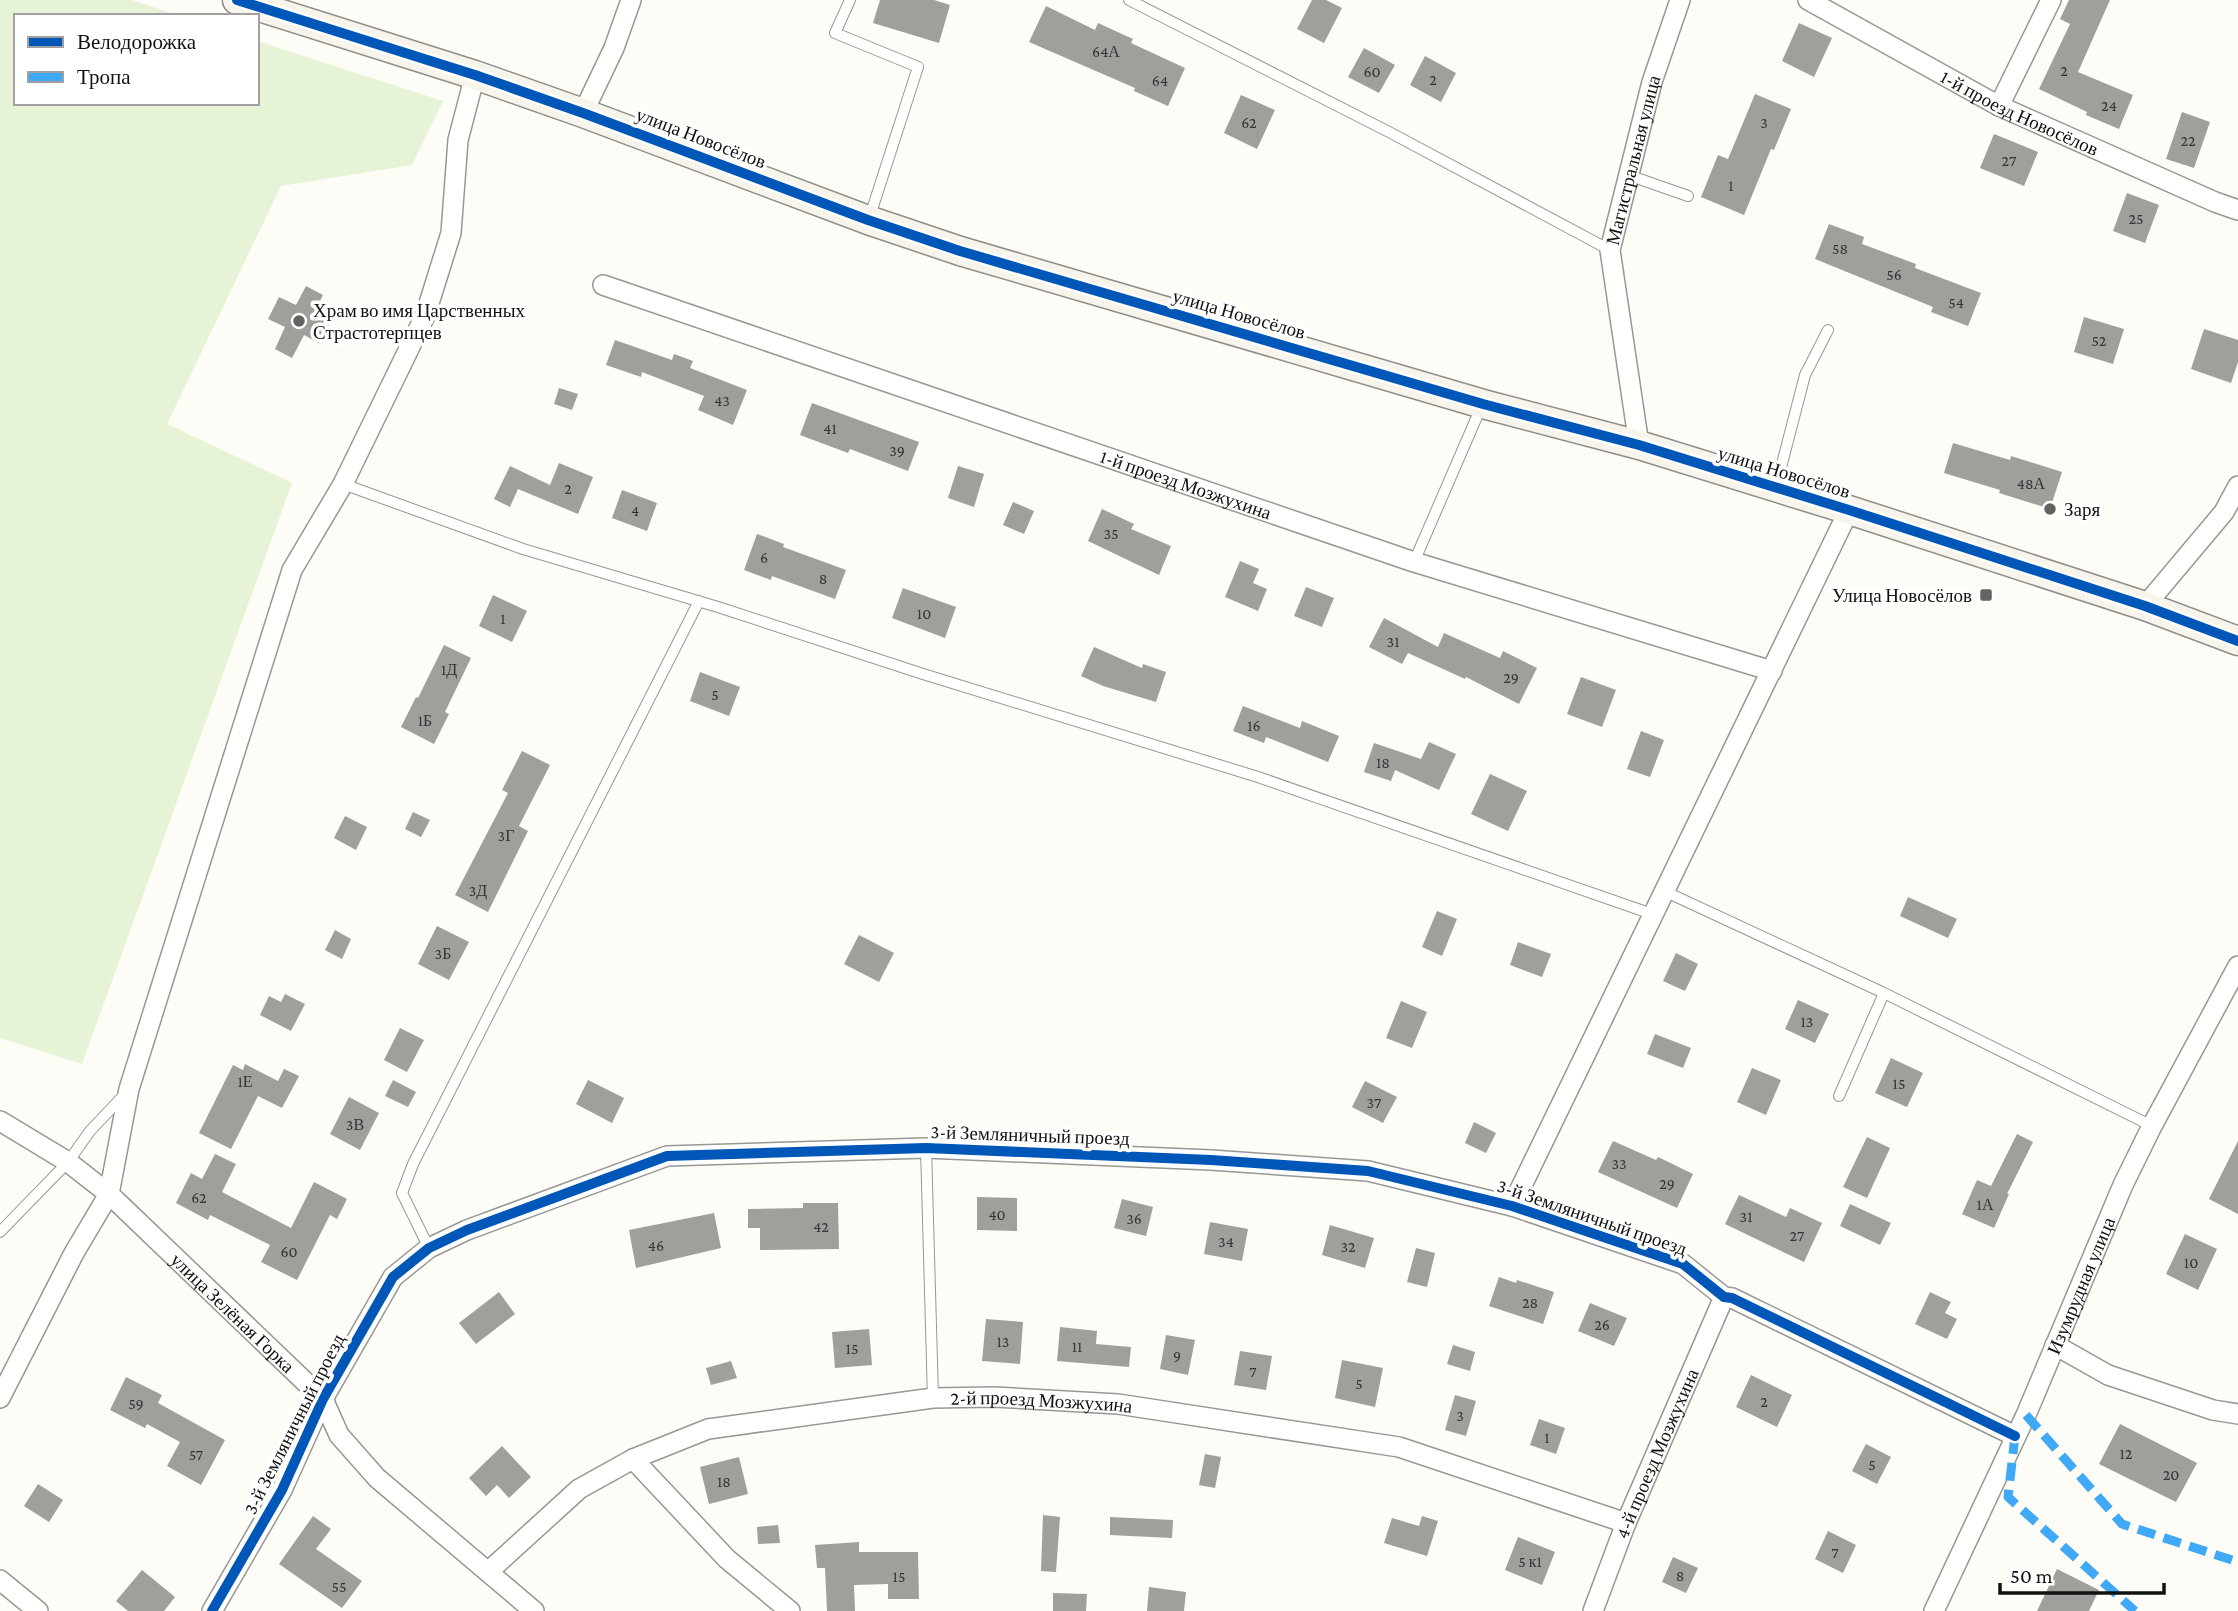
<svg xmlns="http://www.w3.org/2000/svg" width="2238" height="1611" viewBox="0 0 2238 1611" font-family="'Crimson Pro',serif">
<rect width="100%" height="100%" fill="#fdfcf7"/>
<!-- green -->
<path fill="#e7f3d7" d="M0,0H132L180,16H16V103H257V41L443,101L412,165L281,186L167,424L292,483L82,1064L0,1038Z"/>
<!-- building -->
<path fill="#a19f9c" d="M880,0H934L950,5L939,43L873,23Z
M1312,0H1326L1342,8L1324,43L1297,29Z
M2069,0H2110L2078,72L2133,95L2119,129L2086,115L2087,112L2039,89L2070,24L2060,19Z
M1046,6L1095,30L1098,23L1133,39L1131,43L1185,68L1168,106L1134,91L1135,88L1029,42Z
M1799,23L1832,38L1814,77L1782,61Z
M1364,48L1395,65L1379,93L1348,77Z
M1425,56L1456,73L1441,102L1410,85Z
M1755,94L1791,109L1774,150L1771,149L1744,215L1701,197L1718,155L1728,159Z
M1241,95L1275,110L1257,149L1224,133Z
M2182,112L2210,122L2194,168L2166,159Z
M1994,134L2038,152L2024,186L1980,168Z
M2127,193L2159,205L2145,243L2113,231Z
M1829,224L1864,237L1862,244L1916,264L1915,268L1981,293L1968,326L1931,312L1933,307L1815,259Z
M306,286L323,295L313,315L330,322L319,343L304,335L292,358L275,349L285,327L268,319L279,297L296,305Z
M2084,317L2124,329L2113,364L2074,352Z
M2204,329L2238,340V362L2231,383L2191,369Z
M615,340L672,360L674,354L693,361L690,368L747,390L733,425L698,410L704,396L642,372L641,377L606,365Z
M559,388L578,394L572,410L554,404Z
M812,403L919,442L908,471L850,449L848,453L800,435Z
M1953,443L2010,460L2011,456L2062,472L2050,509L1999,493L2000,490L1944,473Z
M559,463L593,477L578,514L518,489L510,507L494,499L510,466L550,485Z
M958,466L984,474L974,507L948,498Z
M622,490L657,503L647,531L612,518Z
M1013,502L1034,511L1024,534L1003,525Z
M1102,509L1134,524L1131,529L1171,546L1159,575L1088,541Z
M757,534L784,544L783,547L846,570L835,599L772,576L771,580L744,570Z
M1240,561L1259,569L1253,583L1267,589L1258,611L1225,597Z
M1306,587L1334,598L1322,627L1294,616Z
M903,588L956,607L945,638L892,618Z
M493,595L527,611L512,642L479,626Z
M1384,618L1438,647L1444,633L1500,658L1503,651L1537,668L1519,704L1466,677L1465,679L1408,653L1402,664L1369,647Z
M444,645L471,658L445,712L449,714L434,744L401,727L416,697L418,698Z
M1094,647L1142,668L1143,664L1166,672L1156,702L1103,686L1081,676Z
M700,672L740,687L729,716L690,701Z
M1581,677L1616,690L1602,727L1567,714Z
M1243,706L1300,728L1302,721L1339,736L1328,762L1266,737L1264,743L1233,731Z
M1641,731L1664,740L1650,777L1627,769Z
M1429,742L1456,754L1439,790L1395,770L1391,781L1364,772L1374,743L1421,759Z
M522,751L550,765L519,826L528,831L488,912L455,895L508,793L502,790Z
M1490,774L1527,791L1508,831L1471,814Z
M413,812L430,820L421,837L405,829Z
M345,816L367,827L356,850L334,838Z
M1908,897L1957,919L1948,938L1900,916Z
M1437,911L1457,919L1442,956L1422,947Z
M437,926L469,942L449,980L418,964Z
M335,930L351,939L342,959L325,950Z
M859,935L894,953L879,982L844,964Z
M1518,942L1551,954L1542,977L1510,965Z
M1676,953L1698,964L1685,991L1663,981Z
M285,994L305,1004L291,1031L260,1015L269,996L281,1002Z
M1798,1000L1829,1014L1815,1043L1785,1029Z
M1401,1001L1427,1012L1412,1048L1386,1038Z
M400,1028L424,1040L407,1072L384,1060Z
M1655,1034L1691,1048L1683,1068L1647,1054Z
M1891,1058L1923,1073L1907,1107L1875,1093Z
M245,1064L278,1081L284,1069L299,1076L282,1108L258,1096L231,1149L199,1133L233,1065L243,1070Z
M1752,1068L1781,1080L1766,1115L1737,1102Z
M393,1080L416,1092L408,1107L385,1096Z
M588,1080L624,1098L612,1123L576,1104Z
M1365,1081L1397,1097L1383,1123L1352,1107Z
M349,1097L379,1113L360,1150L330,1134Z
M1474,1122L1496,1133L1486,1153L1465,1143Z
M2017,1134L2033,1142L2007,1194H2009L1994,1228L1962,1214L1977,1180L1991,1186Z
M1867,1137L1890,1148L1867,1198L1843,1187Z
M1613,1141L1656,1160L1658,1157L1693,1174L1677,1208L1598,1172Z
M2238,1141V1214L2209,1199Z
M215,1154L236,1164L222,1192L291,1228L314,1182L347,1199L337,1219L330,1215L297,1280L261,1262L270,1245L210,1215L208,1220L176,1203L191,1173L202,1179Z
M1739,1195L1786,1217L1790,1208L1822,1223L1804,1262L1725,1224Z
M977,1197L1017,1198V1231L977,1230Z
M1122,1199L1153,1207L1146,1236L1114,1228Z
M803,1203H838L839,1249L760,1250V1228H748V1209L803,1208Z
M1850,1204L1891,1223L1880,1245L1840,1226Z
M714,1213L721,1248L636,1268L629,1230Z
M1210,1222L1248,1229L1242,1261L1204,1254Z
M1330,1225L1374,1238L1365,1268L1322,1255Z
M2185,1234L2217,1249L2198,1290L2166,1274Z
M1416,1248L1435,1253L1427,1287L1407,1282Z
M1499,1277L1516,1283L1517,1280L1554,1292L1543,1324L1489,1306Z
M499,1292L515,1314L476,1344L459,1323Z
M1930,1292L1951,1302L1945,1313L1957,1319L1947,1339L1915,1324Z
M1590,1303L1627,1318L1614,1346L1578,1331Z
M986,1319L1023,1322L1020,1364L982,1361Z
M1060,1327L1097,1331L1096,1344L1131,1347L1129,1367L1057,1361Z
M869,1329L872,1365L835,1368L832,1332Z
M1166,1335L1195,1340L1188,1375L1160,1369Z
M1453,1345L1475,1352L1470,1371L1447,1364Z
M1240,1351L1272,1356L1266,1390L1234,1385Z
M1342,1360L1383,1368L1375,1407L1335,1398Z
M731,1361L737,1378L711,1385L706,1368Z
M1751,1375L1792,1395L1777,1427L1736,1407Z
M126,1377L162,1395L158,1403L225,1440L201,1485L167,1466L180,1442L147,1424L145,1428L110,1410Z
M1455,1395L1476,1401L1466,1436L1445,1430Z
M1539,1419L1565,1428L1556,1454L1530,1445Z
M2120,1424L2197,1463L2176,1502L2099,1464Z
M1866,1444L1891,1457L1877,1484L1852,1471Z
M502,1446L531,1477L509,1498L497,1485L486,1496L469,1478Z
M1205,1454L1221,1457L1215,1488L1199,1485Z
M739,1457L748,1494L709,1504L700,1467Z
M38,1484L63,1500L49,1522L24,1506Z
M1043,1515L1060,1517L1056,1572L1041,1571Z
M313,1516L331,1529L316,1549L362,1581L342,1608L279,1564Z
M1422,1516L1438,1521L1427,1556L1384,1543L1392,1518L1419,1526Z
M1110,1517L1173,1520L1172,1538L1110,1535Z
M778,1525L780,1543L758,1544L757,1527Z
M1828,1531L1856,1545L1843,1573L1815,1559Z
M1518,1537L1555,1552L1542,1585L1505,1570Z
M859,1542V1552H918L919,1599H888V1584L854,1585L855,1611H827L825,1568H817L815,1545Z
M1673,1557L1698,1568L1686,1593L1662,1582Z
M2057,1569L2099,1590L2089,1611H2037Z
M142,1570L175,1597L164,1611H128L116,1601Z
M1149,1587L1186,1592L1184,1611H1147Z
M1053,1593L1087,1594L1086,1611H1053Z"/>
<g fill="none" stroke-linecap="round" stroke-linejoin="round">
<defs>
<path id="lane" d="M850,0L835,33L918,67L869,219
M1129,0L1391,133L1610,250
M1628,175L1688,196
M1777,483L1805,375L1828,330
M343,484L523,549L718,607L923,674L1258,777L1652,914
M1414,562L1482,405
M1664,891L1884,993L1839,1096
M1884,993L2152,1126
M926,1148L933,1398
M0,1232L68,1162L90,1131L124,1095
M429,1248L402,1193L413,1164L699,601"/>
<g id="street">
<path id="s1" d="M1808,0L1999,106L2215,202L2238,210"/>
<path d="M1999,106L2051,0"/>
<path d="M583,113L614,48L631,0"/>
<path id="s2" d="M603,285L1414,562L1772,671"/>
<path id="s3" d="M1639,445L1610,250L1652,82L1680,0"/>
<path d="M2145,606L2224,512L2238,486"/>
<path id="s4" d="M0,1121L68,1162L109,1194L323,1399L339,1435L377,1478L534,1611"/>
<path d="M1512,1206L1849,510"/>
<path d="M2055,1345L2108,1375L2213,1410L2238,1414"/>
<path d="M0,1398L74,1253L109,1194L129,1089L292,570L343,484L425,316L451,233L458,140L475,75"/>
<path d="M633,1459L727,1559L790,1611"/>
<path id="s5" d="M489,1571L579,1489L633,1459L708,1429L933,1398L994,1397L1118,1404L1399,1447L1626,1523"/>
<path d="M0,1580L38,1611"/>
<path d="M212,1611L282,1490L323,1399L393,1277L429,1248L467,1230L667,1156L926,1148L1211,1160L1368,1171L1512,1206L1683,1264L1724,1297L1732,1298L2015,1436"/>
<path id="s6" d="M1593,1611L1626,1523L1724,1297"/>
<path id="s7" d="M1934,1611L2026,1415L2123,1185L2152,1126L2238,966"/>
</g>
<path id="secondary" d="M237,0L475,75L583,113L868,220L960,251L1483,404L1639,445L1849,510L2145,606L2238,641"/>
</defs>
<!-- lane casing -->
<use href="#lane" stroke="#979795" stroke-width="12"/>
<!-- street casing -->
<use href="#street" stroke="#979795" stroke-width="22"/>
<!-- secondary casing -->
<use href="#secondary" stroke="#8e8d8b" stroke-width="31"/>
<!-- lane -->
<use href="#lane" stroke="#fffffe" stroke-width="10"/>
<!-- street -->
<use href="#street" stroke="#fffffe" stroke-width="19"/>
<!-- secondary -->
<use href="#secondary" stroke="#f6f4eb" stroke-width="28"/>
<!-- quiet -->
<path stroke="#3fa9f5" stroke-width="9" stroke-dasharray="18 9" stroke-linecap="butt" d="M2026,1415L2122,1524L2238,1562
M2015,1436L2008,1497L2135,1611"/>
<defs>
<path id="cycleway" d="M237,0L475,75L583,113L868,220L960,251L1483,404L1639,445L1849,510L2145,606L2238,641
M212,1611L282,1490L323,1399L393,1277L429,1248L467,1230L667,1156L926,1148L1211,1160L1368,1171L1512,1206L1683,1264L1724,1297L1732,1298L2015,1436"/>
</defs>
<!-- cycleway casing -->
<use href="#cycleway" stroke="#fff" stroke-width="15"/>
<!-- cycleway -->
<use href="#cycleway" stroke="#0057b8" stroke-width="10"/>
</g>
<!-- markers -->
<g fill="#646362" stroke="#fff" stroke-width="2.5">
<circle cx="299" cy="321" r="7"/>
<circle cx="2050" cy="509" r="7"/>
<rect x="1979" y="588" width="14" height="14" rx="3.5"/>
</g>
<g text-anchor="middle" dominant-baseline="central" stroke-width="7" stroke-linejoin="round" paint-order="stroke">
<!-- number labels -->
<g font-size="16" fill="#353434">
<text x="1106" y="51">64А</text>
<text x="2064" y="70">2</text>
<text x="1372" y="71">60</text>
<text x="1433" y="79">2</text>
<text x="1160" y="80">64</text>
<text x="2109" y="105">24</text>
<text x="1249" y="122">62</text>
<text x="1764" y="122">3</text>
<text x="2188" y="140">22</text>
<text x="2009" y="160">27</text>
<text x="1731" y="185">1</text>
<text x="2136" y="218">25</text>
<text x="1840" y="248">58</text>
<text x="1894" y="274">56</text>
<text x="1956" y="302">54</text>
<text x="2099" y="340">52</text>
<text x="722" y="400">43</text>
<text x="830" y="428">41</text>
<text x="897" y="450">39</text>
<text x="2031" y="483">48А</text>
<text x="568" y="488">2</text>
<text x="635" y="510">4</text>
<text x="1111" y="533">35</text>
<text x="764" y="557">6</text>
<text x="823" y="578">8</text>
<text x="924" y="613">10</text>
<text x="503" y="618">1</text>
<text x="1393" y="641">31</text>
<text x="449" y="669">1Д</text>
<text x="1511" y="677">29</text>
<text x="715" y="694">5</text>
<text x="425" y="720">1Б</text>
<text x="1254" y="725">16</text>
<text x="1383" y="762">18</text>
<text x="506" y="835">3Г</text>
<text x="478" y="890">3Д</text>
<text x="443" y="953">3Б</text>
<text x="1807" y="1021">13</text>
<text x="245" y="1081">1Е</text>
<text x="1899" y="1083">15</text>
<text x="1374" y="1102">37</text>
<text x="355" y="1124">3В</text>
<text x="1619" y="1163">33</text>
<text x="1667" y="1183">29</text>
<text x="199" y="1197">62</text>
<text x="1985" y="1204">1А</text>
<text x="997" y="1214">40</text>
<text x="1746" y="1216">31</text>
<text x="1134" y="1218">36</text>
<text x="821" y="1226">42</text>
<text x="1797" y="1235">27</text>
<text x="1226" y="1241">34</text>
<text x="656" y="1245">46</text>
<text x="1348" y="1246">32</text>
<text x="289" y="1251">60</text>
<text x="2191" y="1262">10</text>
<text x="1530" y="1302">28</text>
<text x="1602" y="1324">26</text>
<text x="1003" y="1341">13</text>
<text x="1077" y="1346">11</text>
<text x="852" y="1348">15</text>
<text x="1177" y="1355">9</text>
<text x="1253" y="1371">7</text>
<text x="1359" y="1383">5</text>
<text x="1764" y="1401">2</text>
<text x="136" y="1403">59</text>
<text x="1460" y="1415">3</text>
<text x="1547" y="1437">1</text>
<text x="2126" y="1453">12</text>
<text x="196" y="1454">57</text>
<text x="1872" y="1464">5</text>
<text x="2171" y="1474">20</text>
<text x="724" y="1481">18</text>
<text x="1835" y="1552">7</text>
<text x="1530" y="1561">5 к1</text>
<text x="1680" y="1575">8</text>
<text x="899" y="1576">15</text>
<text x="339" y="1586">55</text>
</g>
<!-- street labels -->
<g font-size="19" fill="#111" stroke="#fff">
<text stroke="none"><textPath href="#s1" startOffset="240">1-й проезд Новосёлов</textPath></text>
<text transform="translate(701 138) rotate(21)">улица Новосёлов</text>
<text stroke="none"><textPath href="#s3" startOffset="290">Магистральная улица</textPath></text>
<text transform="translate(1239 314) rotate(16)">улица Новосёлов</text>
<text transform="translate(1784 472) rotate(17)">улица Новосёлов</text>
<text stroke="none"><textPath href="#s2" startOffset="616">1-й проезд Мозжухина</textPath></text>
<text transform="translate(1030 1135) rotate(2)">3-й Земляничный проезд</text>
<text transform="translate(1592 1217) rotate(19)">3-й Земляничный проезд</text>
<text stroke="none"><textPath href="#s7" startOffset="357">Изумрудная улица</textPath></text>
<text stroke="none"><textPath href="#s4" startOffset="303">улица Зелёная Горка</textPath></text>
<text stroke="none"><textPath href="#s5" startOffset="600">2-й проезд Мозжухина</textPath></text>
<text transform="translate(294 1424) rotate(-63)">3-й Земляничный проезд</text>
<text stroke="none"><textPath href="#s6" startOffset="170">4-й проезд Мозжухина</textPath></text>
</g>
<!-- poi labels -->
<g font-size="19" fill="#111" stroke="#fff" text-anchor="start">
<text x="313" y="310">Храм во имя Царственных<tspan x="313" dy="22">Страстотерпцев</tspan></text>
<text x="2064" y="509">Заря</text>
<text x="1972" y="595" text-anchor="end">Улица Новосёлов</text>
</g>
</g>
<!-- legend -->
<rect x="14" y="14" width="245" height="91" fill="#ffffff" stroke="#a0a0a0" stroke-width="2"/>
<rect x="28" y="37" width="35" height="10" fill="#0057b8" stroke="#a0a0a0" stroke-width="2"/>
<text x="77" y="49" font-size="21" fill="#111111">Велодорожка</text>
<rect x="28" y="72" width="35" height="10" fill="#3fa9f5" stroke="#a0a0a0" stroke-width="2"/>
<text x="77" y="84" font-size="21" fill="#111111">Тропа</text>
<!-- scale -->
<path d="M2000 1583v10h164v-10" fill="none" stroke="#111111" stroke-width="3.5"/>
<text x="2010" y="1583" font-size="21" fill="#111111" stroke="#ffffff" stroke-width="5" paint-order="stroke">50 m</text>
</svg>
